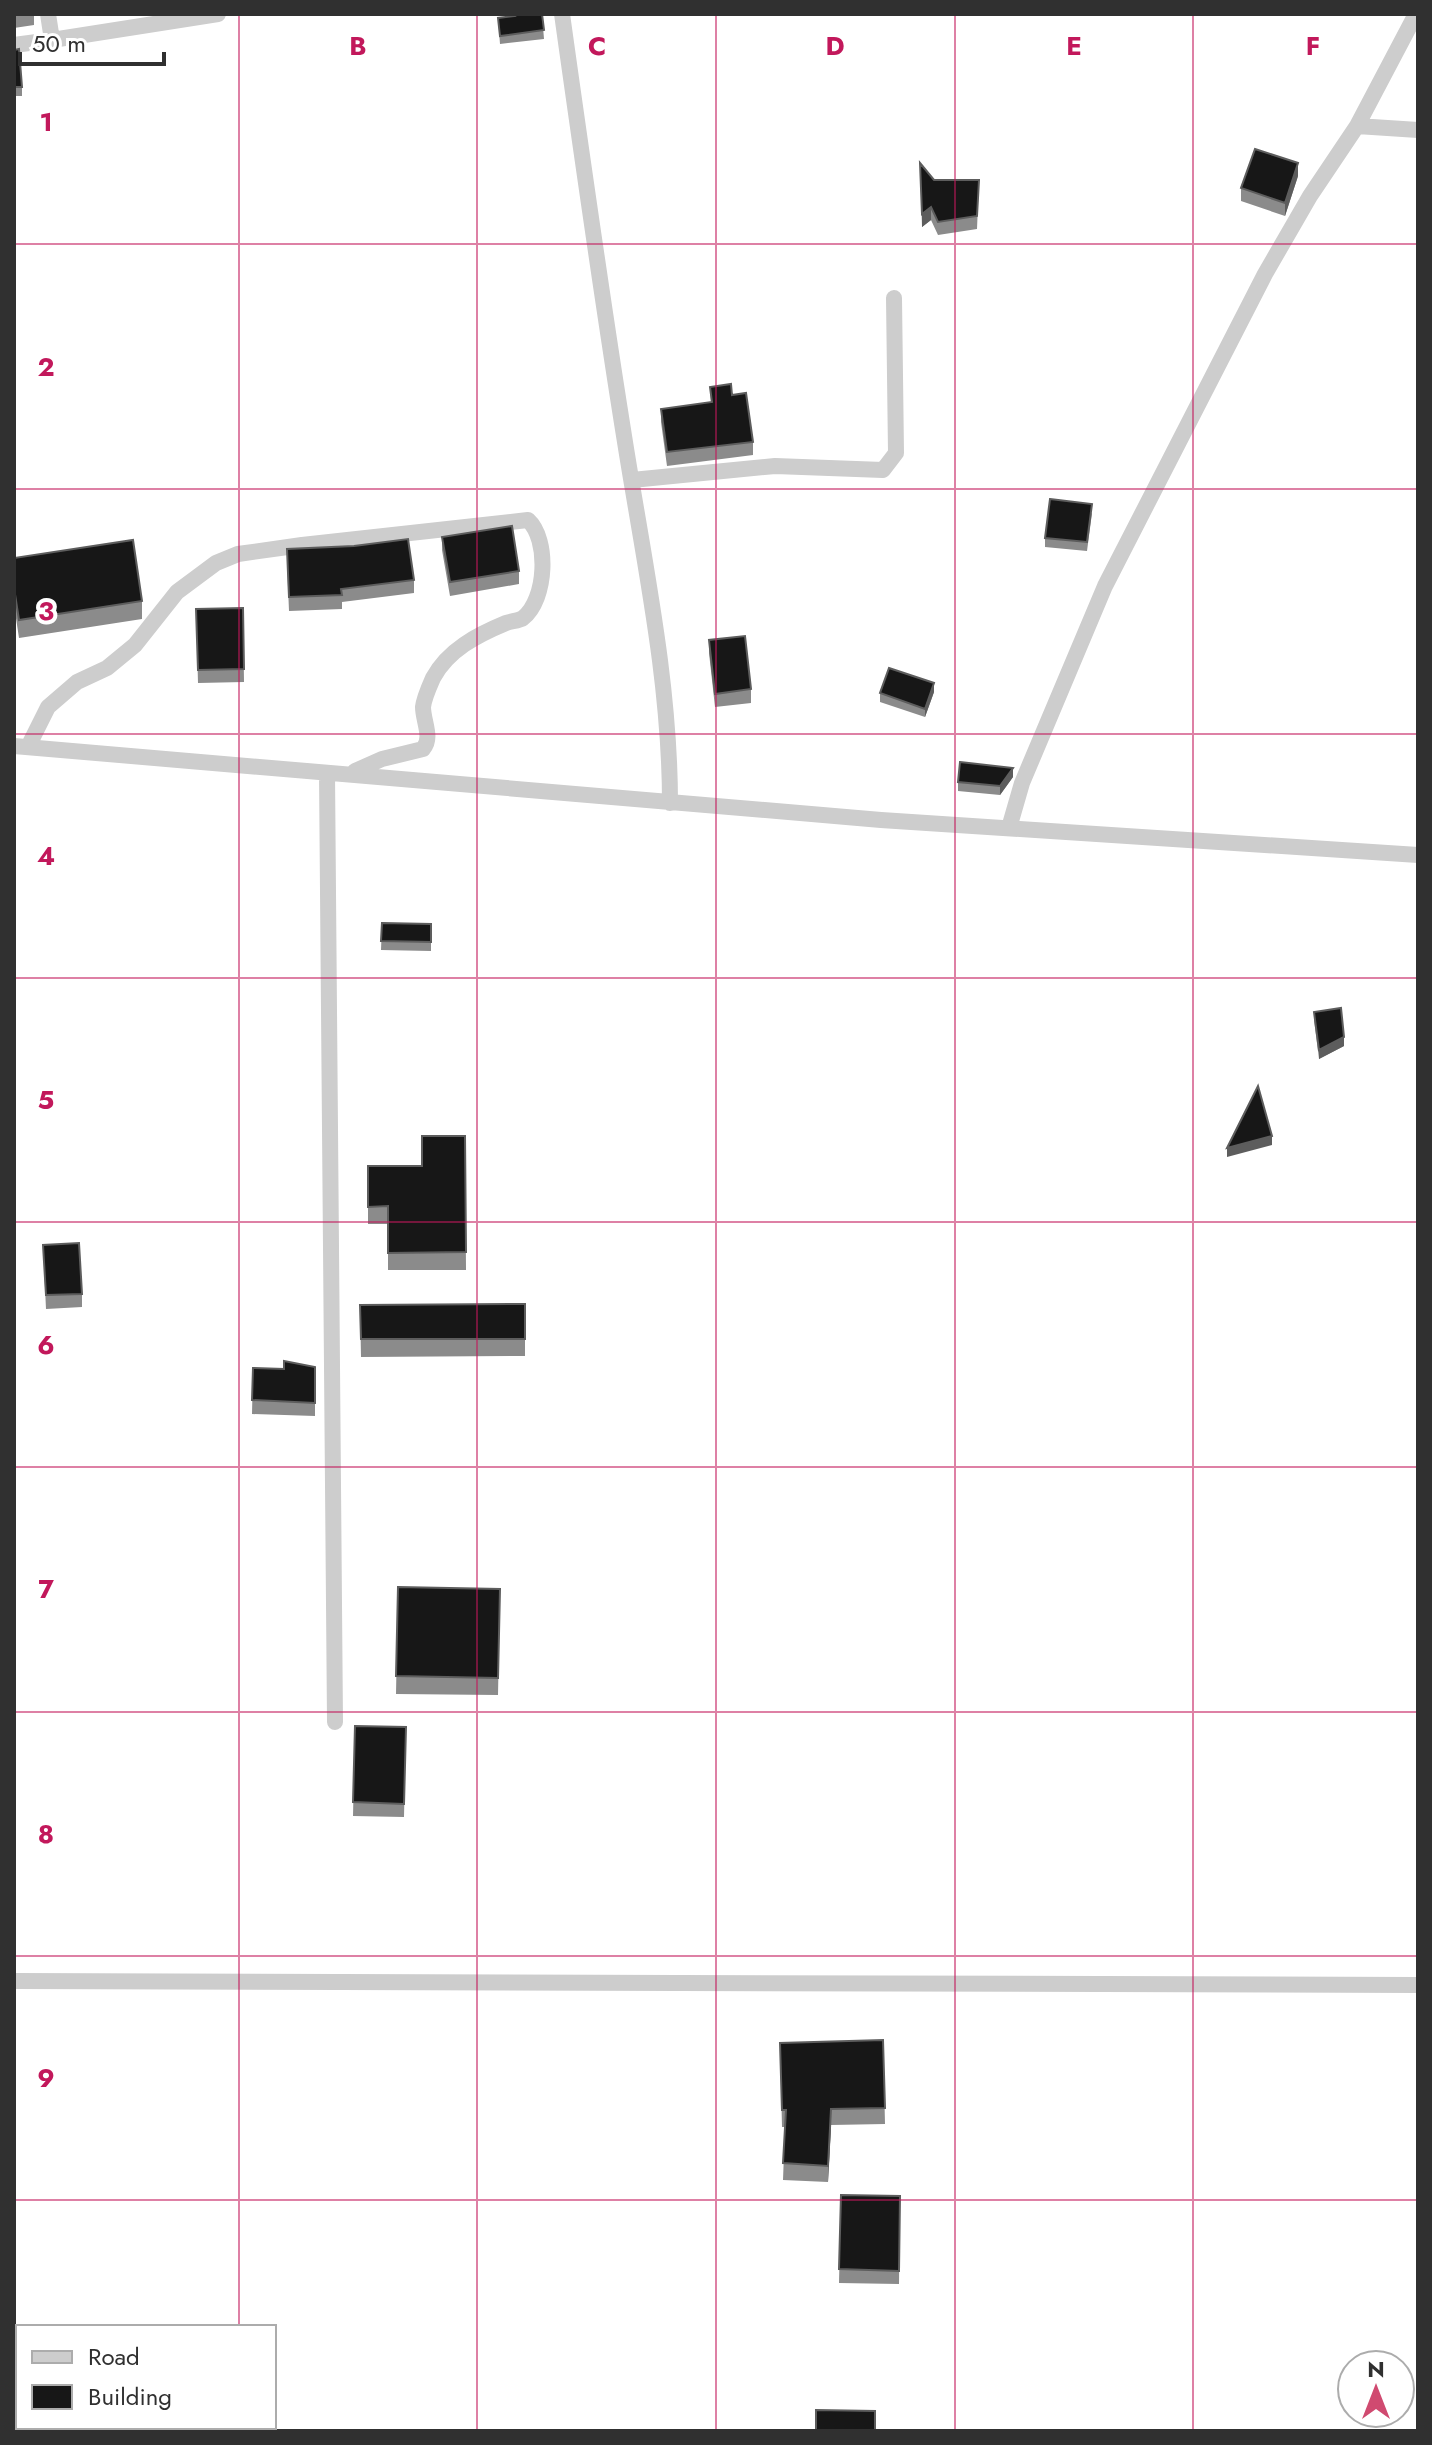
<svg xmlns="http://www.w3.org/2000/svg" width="1432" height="2445" viewBox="0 0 1432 2445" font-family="Jost,sans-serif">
<rect width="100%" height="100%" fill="#fff"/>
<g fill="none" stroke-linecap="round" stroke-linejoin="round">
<!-- street -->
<path stroke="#cdcdcd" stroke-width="16" d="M562,14C582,157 602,299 625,442C644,562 670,681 670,803
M52,40L218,14
M14,45L52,40L48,14
M1357,126L1418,130
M632,480L775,466L883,470L896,453L894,298
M14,746L881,820L1418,855
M28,747L48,707L77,682L107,668L135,645L177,592L216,563L238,554L302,545L528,520C549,539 547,599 523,618C519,621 511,621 506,623C477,635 448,650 433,678C429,687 424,698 423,707C423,721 433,738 423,749L382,759L355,771
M327,773L335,1722
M1009,828L1022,783L1105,586L1265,274L1310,196L1357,126L1416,14
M14,1981L1418,1985"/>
</g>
<!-- wall -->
<path fill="#8b8b8b" d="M14,14H34V25L14,28Z
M513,14H542L544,39L500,44L498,18L514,16Z
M14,50L22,87V96H14Z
M920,163L934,180H979L977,229L938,235L931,220L922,227Z
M1298,176L1285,216L1241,201V188Z
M710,387L732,395L753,442V455L667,466L661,422V409L711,402Z
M1092,513L1087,551L1045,547V538Z
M442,537L519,571V584L450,596L442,550Z
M14,558L142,601V619L19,638L14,605Z
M287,563L414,580V593L342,602V609L289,611Z
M243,608L244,682L198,683L196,609Z
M709,640L751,689V703L715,707L709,653Z
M934,692L925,717L880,702V693Z
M1013,777L1000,795L958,791V782Z
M382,923L431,924V951L381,950Z
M1314,1012L1344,1046L1319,1059L1314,1020Z
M465,1136L466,1270H388V1224H368V1166H422Z
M43,1245L82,1294V1307L46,1309Z
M525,1304V1356L361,1357L360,1305Z
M315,1367V1416L252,1414L253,1368L284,1369Z
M398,1587L500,1589L498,1695L396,1694Z
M355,1726L406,1727L404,1817L353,1816Z
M883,2040L885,2124L831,2125L828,2182L783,2180L785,2127H782L780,2043Z
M841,2195L900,2196L899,2284L839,2283Z"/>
<!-- shaded-wall -->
<path fill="#5d5d5d" d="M1298,163V176L1285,216V203Z
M931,207V220L922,227V214Z
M934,683V692L925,717V709Z
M1013,768V777L1000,795V786Z
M1344,1037V1046L1319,1059V1050Z
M1272,1136V1145L1227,1157V1148Z
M831,2109V2125L828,2182V2166Z"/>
<!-- building -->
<path fill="#171717" stroke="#5d5d5d" stroke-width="2" d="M514,14H542L544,30L500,36L498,18L515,16Z
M19,49L22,87H14V50Z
M1255,149L1298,163L1285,203L1241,188Z
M920,163L934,180H979L977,216L938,222L931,207L922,214Z
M731,384L732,395L746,393L753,442L667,452L661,409L712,402L710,387Z
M1050,499L1092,504L1087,542L1045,538Z
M512,526L519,571L450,582L442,537Z
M408,539L414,580L341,589L342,595L289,597L287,549L354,546Z
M133,540L142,601L19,620L14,588V558Z
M243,608L244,669L198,670L196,609Z
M745,636L751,689L715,694L709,640Z
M889,668L934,683L925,709L880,693Z
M960,762L1013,768L1000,786L958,782Z
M382,923L431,924V942L381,941Z
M1341,1008L1344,1037L1319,1050L1314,1012Z
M1258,1086L1272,1136L1227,1148Z
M422,1136H465L466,1252L388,1253V1206L368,1207V1166H422Z
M79,1243L82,1294L46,1295L43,1245Z
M525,1304V1339H361L360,1305Z
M284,1361L315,1367V1403L252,1400L253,1368L284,1369Z
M398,1587L500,1589L498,1678L396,1676Z
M355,1726L406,1727L404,1804L353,1802Z
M883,2040L885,2108L831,2109L828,2166L783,2163L786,2110H782L780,2043Z
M841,2195L900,2196L899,2271L839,2269Z
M816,2410L875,2411V2431H816Z"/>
<!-- grid -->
<path fill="none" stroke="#c2185b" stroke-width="2" stroke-opacity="0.55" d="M239,14V2327M477,14V2431M716,14V2431M955,14V2431M1193,14V2431M14,244H1418M14,489H1418M14,734H1418M14,978H1418M14,1222H1418M14,1467H1418M14,1712H1418M14,1956H1418M14,2200H1418M239,2427V2431"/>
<g font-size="26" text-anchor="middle" font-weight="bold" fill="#c2185b" stroke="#fff" stroke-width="8" stroke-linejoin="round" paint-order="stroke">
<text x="358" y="55">B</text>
<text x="597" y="55">C</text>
<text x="835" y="55">D</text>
<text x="1074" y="55">E</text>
<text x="1313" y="55">F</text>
<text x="46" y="131">1</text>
<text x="46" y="376">2</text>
<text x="46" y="620">3</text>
<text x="46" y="865">4</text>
<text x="46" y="1109">5</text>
<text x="46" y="1354">6</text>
<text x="46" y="1598">7</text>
<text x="46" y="1843">8</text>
<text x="46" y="2087">9</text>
</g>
<!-- border -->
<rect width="1432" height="2445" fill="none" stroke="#303030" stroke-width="32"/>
<!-- legend -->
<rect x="16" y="2325" width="260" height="104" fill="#ffffff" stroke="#acacac" stroke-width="2"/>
<rect x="32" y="2351" width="40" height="12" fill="#cdcdcd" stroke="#acacac" stroke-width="2"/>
<text x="88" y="2365" font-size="24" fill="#303030">Road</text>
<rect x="32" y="2385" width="40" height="24" fill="#171717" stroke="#acacac" stroke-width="2"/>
<text x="88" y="2405" font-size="24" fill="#303030">Building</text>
<!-- north arrow -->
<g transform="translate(1376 2389)"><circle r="38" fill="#ffffff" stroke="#acacac" stroke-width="2"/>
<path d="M0-6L14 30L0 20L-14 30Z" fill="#d04a70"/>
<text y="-12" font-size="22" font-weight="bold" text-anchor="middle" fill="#303030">N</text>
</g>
<!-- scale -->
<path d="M20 52v12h144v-12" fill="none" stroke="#303030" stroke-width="4"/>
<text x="32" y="52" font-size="24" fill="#303030" stroke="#ffffff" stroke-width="6" paint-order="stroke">50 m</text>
</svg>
